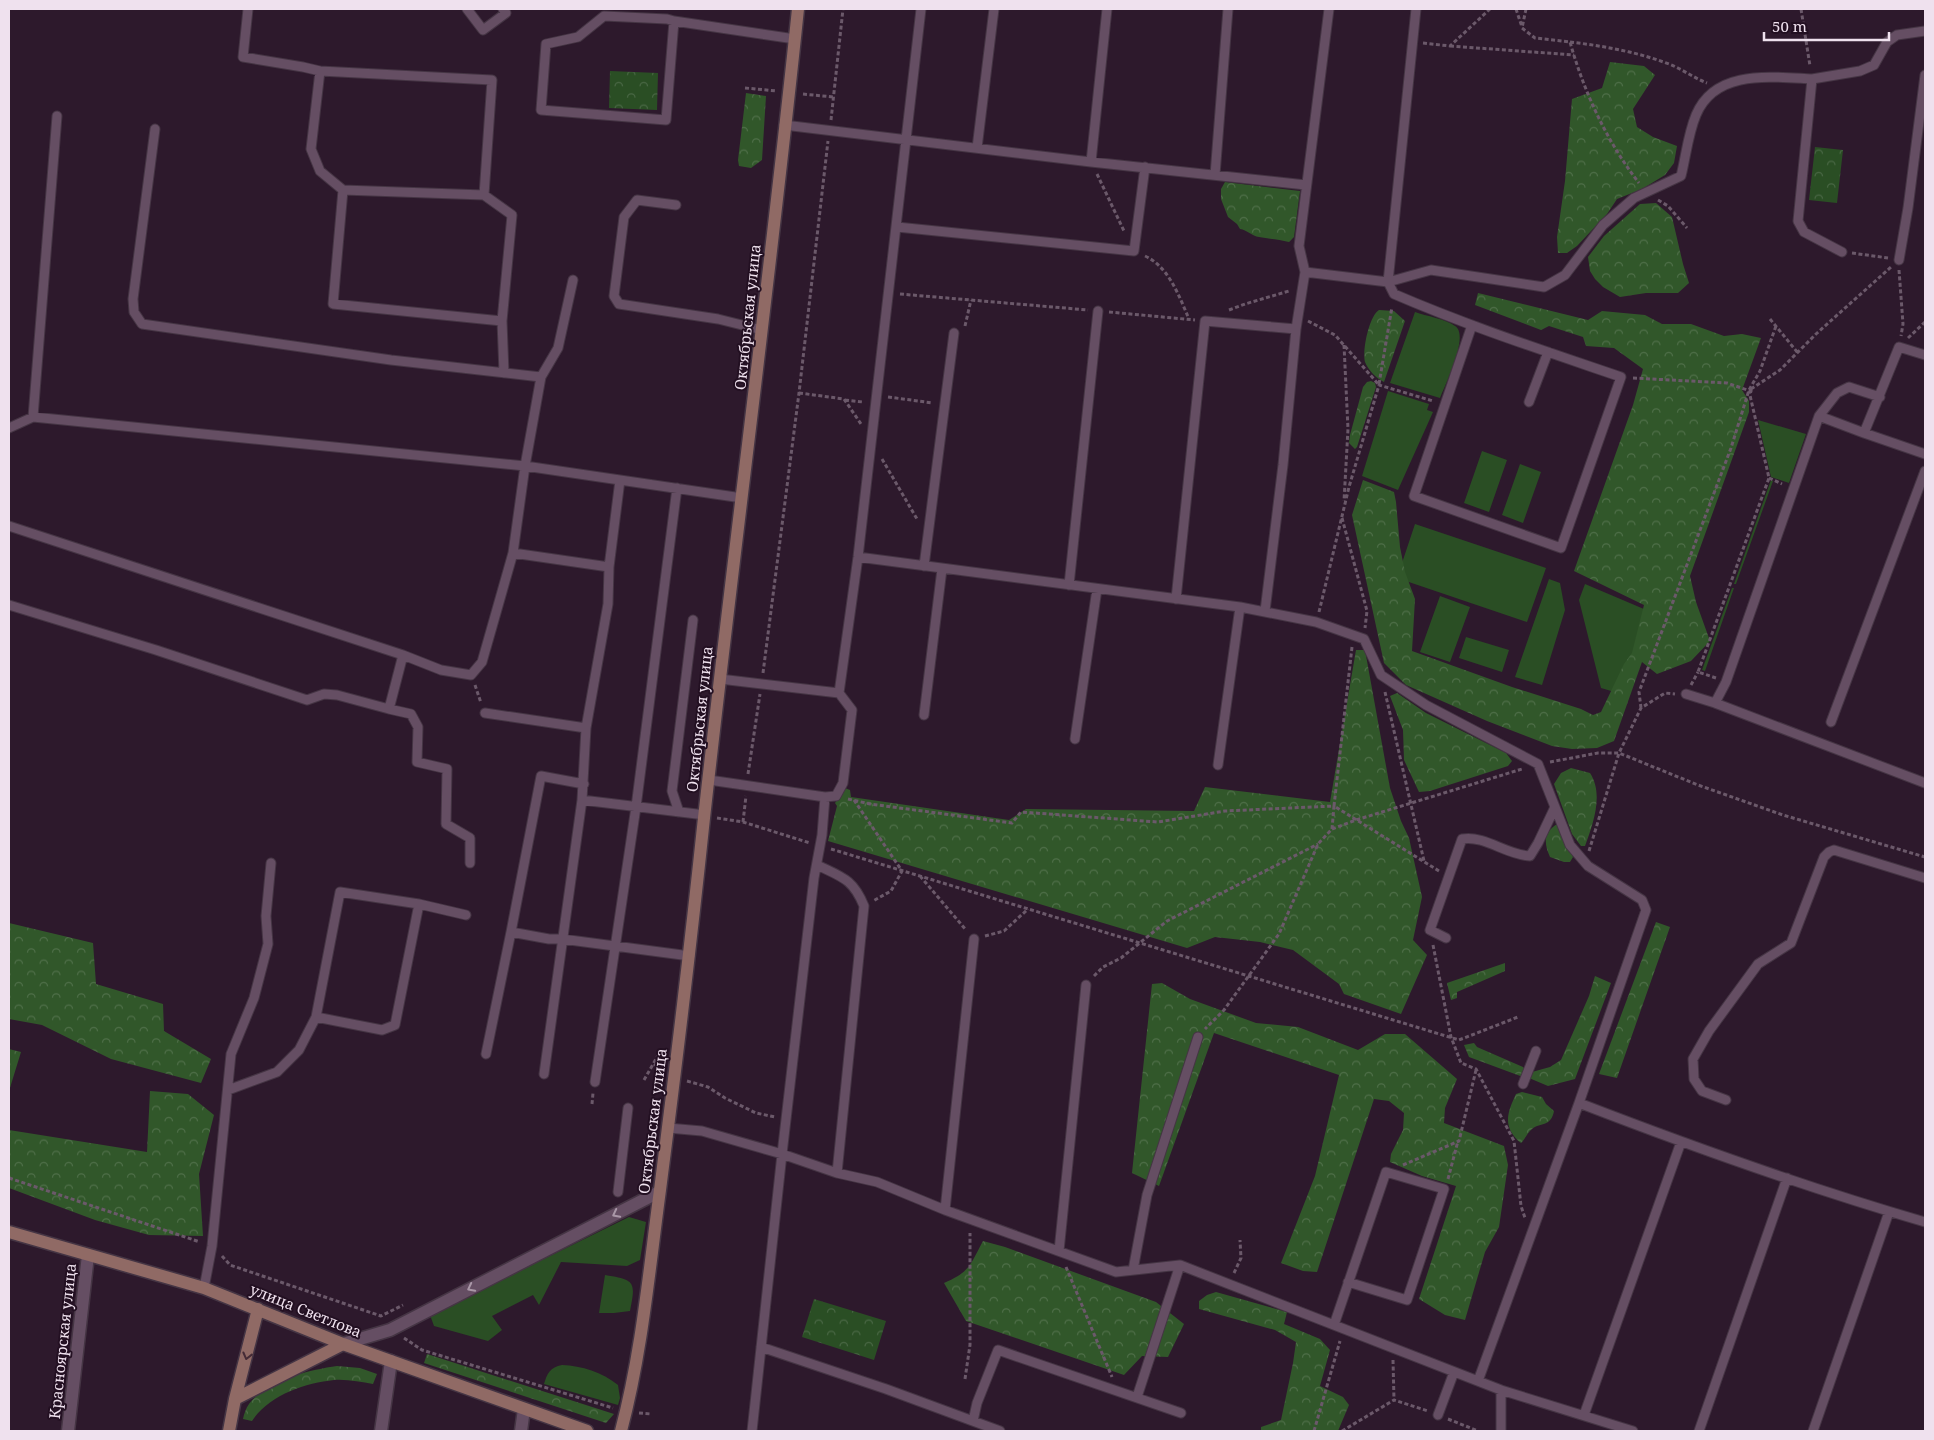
<svg xmlns="http://www.w3.org/2000/svg" width="1934" height="1440" viewBox="0 0 1934 1440" font-family="'Noto Serif',serif">
<defs>
<pattern id="forest-crowns" width="20" height="18" patternUnits="userSpaceOnUse" patternTransform="scale(1.25)"><rect width="20" height="18" fill="#31572a"/><path d="M2 6a3 3 0 1 1 6 0M12 15a3 3 0 1 1 6 0" fill="none" stroke="#4f6f49"/></pattern>
<pattern id="park-crowns" width="20" height="18" patternUnits="userSpaceOnUse" patternTransform="scale(1.25)"><rect width="20" height="18" fill="#2a4e24"/><path d="M2 6a3 3 0 1 1 6 0M12 15a3 3 0 1 1 6 0" fill="none" stroke="#496744"/></pattern>
</defs>
<rect width="100%" height="100%" fill="#2d192c"/>
<!-- grass -->
<path fill="#2a4e24" d="M1415,312C1426,316 1446,319 1455,326C1470,335 1445,385 1440,398L1390,383Z
M1388,391L1429,404L1427,410L1433,412L1398,490L1362,476Z
M1758,420L1806,434L1789,483L1771,477Z
M1482,451L1507,460L1489,512L1464,503Z
M1520,464L1541,472L1523,523L1502,515Z
M1771,480L1773,481L1736,584H1734Z
M1415,524L1546,568L1527,622L1397,578Z
M1549,579L1560,583L1565,610L1542,685L1515,677Z
M1585,584L1651,612L1618,693L1601,688L1579,600Z
M1732,588H1734L1705,671L1702,670Z
M1440,596L1470,607L1450,662L1420,652Z
M1466,637L1509,650L1502,672L1459,658Z
M629,1217L646,1222L640,1260L627,1266L561,1262L539,1305L533,1295L492,1316L502,1330L488,1341L434,1326L430,1315Z
M605,1275C635,1280 636,1281 630,1311L614,1313H599Z
M562,1365C582,1366 602,1372 618,1385L620,1398L618,1405L544,1384C547,1374 550,1367 562,1365Z"/>
<!-- forest -->
<path fill="url(#forest-crowns)" d="M1610,62L1644,66L1655,75L1633,109L1637,127L1653,137L1677,146L1674,163L1665,175L1642,189L1617,199L1607,214L1577,246L1567,253H1558L1557,237L1565,181L1572,99L1602,88Z
M746,93L766,96L762,160L751,168L739,166L738,160Z
M1225,182L1300,191L1294,237L1289,242C1279,239 1269,239 1259,237C1252,236 1247,230 1240,229L1237,224L1228,217L1221,199V189Z
M1656,203L1672,217L1683,264L1689,283L1678,293H1646L1620,297L1603,287L1595,279L1590,271L1588,257L1604,236L1640,204Z
M1478,293L1588,320L1602,311L1645,315L1662,324H1691L1724,336L1742,334L1761,338L1742,390L1749,401V412L1690,576L1696,602L1710,641L1691,661L1657,674L1642,662L1614,741L1597,748L1572,749L1552,746L1487,721L1406,685L1384,663L1352,515L1363,480L1394,492L1396,502L1400,547L1405,572L1415,599L1412,651L1512,687L1581,709L1593,715L1601,712L1624,664L1632,653L1644,605L1574,571L1633,405L1643,369L1614,348L1586,346L1583,337L1549,326L1541,330L1475,305Z
M1379,310L1394,311L1405,321L1384,382C1377,379 1368,370 1365,362C1362,351 1369,316 1379,310Z
M1371,381L1375,383L1376,387L1357,447L1355,449L1349,443L1350,435L1363,387L1367,382Z
M1356,650H1365L1390,788L1401,821L1409,838L1422,897L1413,940L1427,955L1401,1014L1344,994L1339,984L1293,950L1260,942L1215,937L1187,948L828,841L837,806L835,803L845,788L850,790L851,797L1009,820L1026,809L1194,811L1205,787L1330,802Z
M1397,693L1426,713L1506,753L1512,761L1508,766L1430,791L1419,792L1404,760L1403,730L1390,696Z
M1571,768L1590,773C1604,794 1593,824 1585,846H1581L1572,834L1554,784L1561,773Z
M1557,824L1573,857L1570,862H1564L1550,857C1544,843 1543,833 1557,824Z
M1656,922L1670,927L1617,1078L1599,1074Z
M9,923L93,943L96,984L163,1004L164,1031L211,1059L201,1083L111,1059L42,1025L9,1019Z
M1505,963V971L1457,992V998L1451,1000L1447,983Z
M1595,976L1611,983L1575,1079L1548,1086L1529,1078L1532,1072L1550,1067L1561,1060L1589,996Z
M1162,983L1190,999L1256,1023L1298,1027L1358,1050L1385,1034H1405L1457,1079L1445,1108L1444,1123L1504,1146L1508,1165L1499,1227L1485,1252L1465,1320L1445,1315L1419,1299L1456,1186L1422,1176L1390,1162L1391,1154L1403,1130L1404,1113L1389,1101L1374,1099L1317,1272L1303,1271L1281,1263L1315,1176L1339,1075L1214,1033L1159,1186L1132,1173L1152,984Z
M1474,1043L1477,1047L1523,1067L1526,1071L1523,1077L1469,1057L1464,1045Z
M9,1049L21,1052L9,1091Z
M150,1091L188,1094L214,1115L199,1174L203,1236L149,1235L95,1220L9,1188V1130L147,1152Z
M1522,1092L1542,1097L1546,1104L1554,1111C1551,1127 1541,1122 1532,1129C1528,1132 1525,1139 1521,1143C1502,1127 1507,1113 1516,1094Z
M983,1241L1005,1247L1156,1302L1184,1324L1168,1357L1142,1356L1124,1375L966,1321L944,1283C970,1272 970,1265 983,1241Z
M1216,1292L1287,1312L1284,1324L1320,1339L1330,1350L1320,1386L1343,1397L1349,1405L1338,1431H1261V1427L1281,1420L1293,1363L1296,1342L1275,1330L1199,1309V1301L1207,1295Z
M427,1354L614,1414L606,1423L424,1363Z
M337,1366L360,1368L377,1374L373,1384C361,1382 347,1379 334,1380C305,1383 269,1395 252,1421L243,1419C244,1414 246,1408 249,1404C267,1380 309,1370 337,1366Z"/>
<!-- park -->
<path fill="url(#park-crowns)" d="M610,71L658,73L657,110L609,108Z
M1815,147L1843,150L1837,203L1809,200Z
M814,1299L886,1321L874,1360L802,1337Z"/>
<g fill="none" stroke-linecap="round" stroke-linejoin="round">
<defs>
<path id="service" d="M248,9L243,57L303,67L320,71L492,80L484,195L343,190L320,171L311,149L320,71
M467,9L483,30L506,13L503,9
M1329,9L1299,246L1305,272L1388,282L1416,9
M674,21L667,19L604,16L578,37L546,44L541,110L666,120L674,21L795,39
M784,125L1091,162L1306,185
M155,129L133,299L134,312L142,324L391,360L541,377
M977,148L994,9
M1091,162L1107,9
M1215,175L1228,9
M343,190L333,304L502,321L512,215L484,195
M676,205L637,200L624,217L614,296L619,304L718,319L762,330
M897,227L1134,251L1145,167
M1842,252L1804,232L1798,221L1812,79L1860,71L1874,65L1887,42L1897,35L1925,31
M1899,260L1908,208L1925,75
M502,321L504,373
M1472,325L1414,496L1561,548L1621,377C1545,351 1468,326 1394,294L1388,282L1431,270L1544,287L1565,275L1603,225L1634,198L1681,176C1686,156 1688,134 1696,115C1715,69 1771,77 1812,79
M1925,355L1899,347L1864,433L1925,454
M1529,402L1548,352
M1819,416L1837,393L1849,387L1880,397
M33,417L57,116
M9,428L33,417L525,466L541,377L558,348L573,280
M1864,433L1819,416L1726,682L1715,703L1925,783
M620,480L609,567L608,604L586,728L582,800L705,815
M9,526L403,655L441,670L471,675L482,662L513,553L525,466L742,498
M513,553L609,567
M858,557L1240,607L1316,622L1364,639L1381,675L1426,705L1538,764L1570,845L1588,866L1642,900L1646,910L1579,1103
M924,566L954,333
M1069,585L1098,311
M1176,599L1205,321L1296,329
M9,605L156,650L307,700L324,694L337,695L389,709L403,655
M1265,611L1283,465L1296,329L1305,272
M720,679L839,693L858,557L921,9
M1686,694L1715,703
M389,709L411,714L418,727L417,762L447,769L446,824L470,838V863
M485,713L586,728
M924,715L942,569
M1831,722L1925,471
M1075,739L1097,589
M1218,765L1240,607
M709,780L825,797L836,796L843,783L852,710L839,693
M584,784L541,776L511,932L549,939H562L690,956
M679,812L672,791L693,620
M817,865C842,877 853,879 864,906L837,1173
M419,904L466,915
M1446,938L1430,930L1462,839C1485,835 1506,855 1530,856L1538,843L1555,807
M486,1054L511,932
M544,1074L582,800
M595,1082L636,807L677,488
M1523,1084L1536,1051
M228,1090L277,1072L299,1050L316,1017L340,892L419,904L395,1025L382,1030L316,1017
M1726,1100L1702,1091L1694,1079L1693,1059L1709,1031L1758,964L1791,943L1824,857L1829,852L1834,850L1925,878
M668,1128L702,1131L782,1154L837,1173L877,1182L945,1210L1116,1272L1180,1265L1501,1390L1633,1431
M618,1192L628,1108
M945,1210L974,939
M1059,1251L1086,985
M1133,1270L1147,1195L1198,1037
M204,1288L212,1246L231,1054L254,998L268,944L266,916L271,863
M1334,1325L1386,1172L1444,1189L1407,1300L1348,1282
M761,1347L886,1389L1000,1431
M1478,1381L1579,1103C1693,1147 1808,1188 1925,1222
M1137,1397L1180,1265
M1438,1415L1454,1372
M1584,1415L1681,1142
M973,1421L977,1403L998,1350L1181,1413
M752,1431L782,1154L814,878L822,835L825,797
M1501,1431V1390
M1699,1431L1787,1178
M1813,1431L1889,1212"/>
<path id="minor" d="M343,1344L390,1330L659,1192
M68,1431L88,1255
M381,1431L391,1361
M521,1431L524,1409"/>
<path id="secondary" d="M9,1232L204,1288L343,1344L587,1431
M235,1399L343,1344
M229,1431L235,1399L258,1309
M621,1431C642,1352 649,1271 660,1190C676,1066 691,942 704,818C734,548 770,279 798,9"/>
</defs>
<!-- service casing -->
<use href="#service" stroke="#453544" stroke-width="11"/>
<!-- minor casing -->
<use href="#minor" stroke="#453544" stroke-width="15"/>
<!-- secondary casing -->
<use href="#secondary" stroke="#453544" stroke-width="15"/>
<!-- path -->
<path stroke="#6b596a" stroke-width="3" stroke-dasharray="4 2.5" stroke-linecap="butt" d="M1516,9L1522,27
M1526,9L1522,28L1535,38L1570,42C1584,92 1607,142 1639,183
M1801,9L1810,66
M1570,42C1604,46 1637,52 1669,64C1682,69 1694,78 1707,83
M1423,43L1450,46L1490,9
M1450,46L1574,55
M745,88L777,91
M803,94L833,97
M831,120L843,9
M1097,174L1124,231
M1658,200L1668,206L1687,228
M1852,253L1888,258
M1145,256C1169,267 1179,296 1189,319
M1899,270L1903,324L1901,336
M900,294L1088,310
M1229,310L1245,304L1289,291
M1109,312L1195,320
M1770,319L1798,353
M1308,321L1335,335L1379,385
M965,326L971,300
M1908,338L1925,322
M1344,345L1348,429L1344,501
M1633,378L1727,383L1753,392
M1379,384L1392,307
M1751,389L1780,370L1816,334L1891,267
M799,393L844,399L861,424
M888,397L933,403
M845,400L863,402
M882,459L917,519
M1769,478L1782,484
M1342,518L1367,611L1365,628
M1319,612L1349,487L1379,385L1433,401
M1352,647L1334,806L1439,871
M763,673L799,393L828,141
M1716,678L1698,672L1769,478L1749,391
M475,685L481,703
M1691,685L1698,672
M1385,692L1424,861
M1641,708L1639,692L1731,448L1749,390L1760,371L1776,326
M1550,762L1598,753H1619L1641,708L1665,693L1675,694
M748,774L760,694
M848,799L870,804L1012,823L1021,812L1158,822L1225,811L1334,806L1332,829L1318,844L1279,934L1224,1010L1205,1029
M854,800L902,871L891,891L873,901
M717,818L743,822L810,843
M743,822L746,796
M1332,829L1356,820L1522,769
M831,849L1459,1040L1518,1017
M1589,851L1619,753L1698,785L1783,815L1925,857
M920,876L966,930
M985,936L1004,931L1028,909
M1433,945L1451,1037L1461,1063L1476,1069L1514,1141L1521,1206L1525,1218
M1094,976L1103,967L1121,958L1167,921L1318,844
M654,1064L661,1069
M644,1080L660,1052
M687,1081L708,1087L725,1098L756,1113L775,1117
M592,1104L593,1093
M1403,1165L1459,1141L1476,1070
M9,1178L200,1242
M1448,1179L1458,1141
M222,1256L230,1265L381,1316L403,1305
M1066,1267L1112,1377
M1234,1273L1241,1258L1240,1240
M404,1338L422,1350L613,1408
M1393,1360L1394,1400
M965,1379L970,1345V1233
M639,1413L651,1414
M1448,1419L1478,1431
M1314,1431L1340,1341
M1342,1431L1394,1400L1428,1411"/>
<!-- service -->
<use href="#service" stroke="#654e63" stroke-width="9"/>
<!-- minor -->
<use href="#minor" stroke="#654e63" stroke-width="12"/>
<!-- secondary -->
<use href="#secondary" stroke="#906a65" stroke-width="12"/>
</g>
<!-- one-way arrows -->
<defs><path id="oneway-chevron" d="M-2-3.5L2.5 0L-2 3.5" fill="none" stroke-width="1.6" stroke-linecap="round" stroke-linejoin="round" transform="scale(1.25)"/></defs>
<g stroke="#aa98a8">
<use href="#oneway-chevron" transform="translate(616 1214) rotate(153)"/>
<use href="#oneway-chevron" transform="translate(471 1288) rotate(153)"/>
</g>
<use stroke="#442b36" href="#oneway-chevron" transform="translate(247 1356) rotate(104)"/>
<g text-anchor="middle" dominant-baseline="central" stroke-width="4" stroke-linejoin="round" paint-order="stroke">
<!-- street labels -->
<g font-size="15" fill="#efe1ee" stroke="#231022">
<text transform="translate(747 317) rotate(-84)">Октябрьская улица</text>
<text transform="translate(699 719) rotate(-84)">Октябрьская улица</text>
<text transform="translate(652 1121) rotate(-83)">Октябрьская улица</text>
<text transform="translate(306 1310) rotate(22)">улица Светлова</text>
<text transform="translate(62 1341) rotate(-84)">Красноярская улица</text>
</g>
</g>
<!-- border -->
<rect width="1934" height="1440" fill="none" stroke="#efe1ee" stroke-width="20"/>
<!-- scale -->
<path d="M1764 32v8h125v-8" fill="none" stroke="#efe1ee" stroke-width="2.5"/>
<text x="1772" y="32" font-size="15" fill="#efe1ee" stroke="#231022" stroke-width="4" paint-order="stroke">50 m</text>
</svg>
